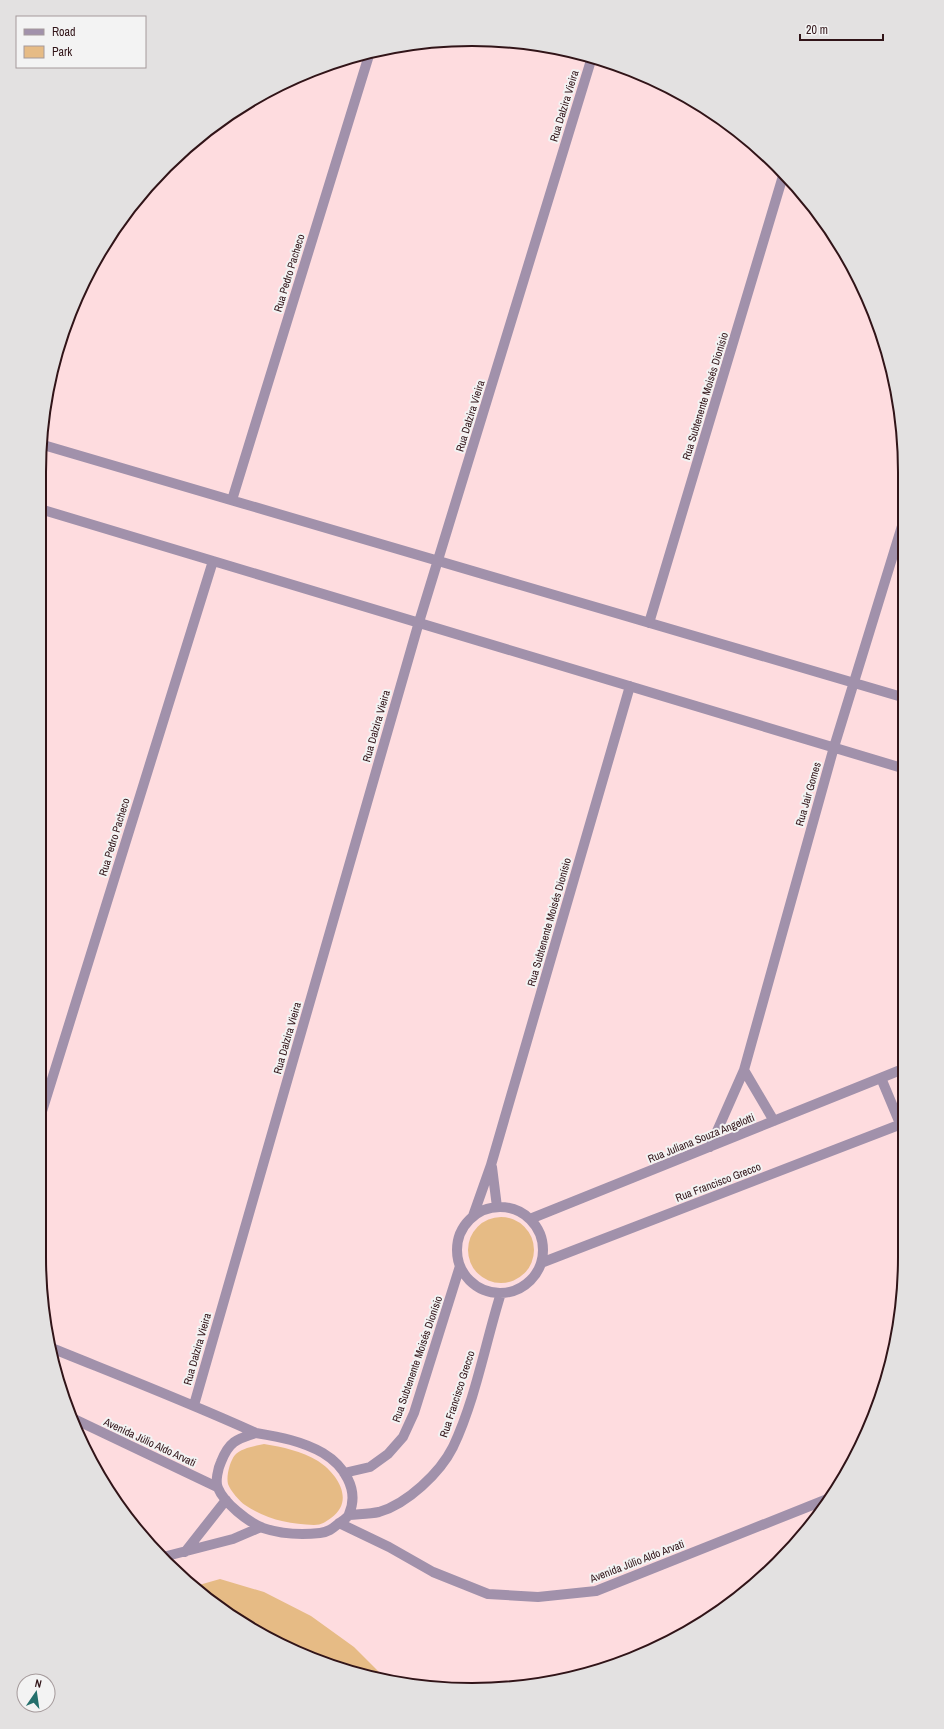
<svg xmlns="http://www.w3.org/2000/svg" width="944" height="1729" viewBox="0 0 944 1729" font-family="'Archivo Narrow',sans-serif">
<rect width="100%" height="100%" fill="#fedcdf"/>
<!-- green -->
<path fill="#e6bb85" d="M468 1250a33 33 0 1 1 66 0a33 33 0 1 1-66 0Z
M264,1444C283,1447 301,1451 318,1461C338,1474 355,1501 331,1518C325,1522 322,1525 314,1525C289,1524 267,1520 245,1505C240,1502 230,1490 228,1484C226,1476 230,1461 235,1455C241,1448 255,1446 264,1444Z
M220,1579L264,1592L311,1616L354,1647L387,1680L360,1675L306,1657L232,1617L192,1587Z"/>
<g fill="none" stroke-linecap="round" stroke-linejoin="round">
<!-- minor -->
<path stroke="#a191ab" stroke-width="10" d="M40,444L902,697
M232,500L370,52
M40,509L902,768
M649,623L783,176
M744,1070L774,1121
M881,1078L904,1133
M39,1121L213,561
M710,1147L744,1070L834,747L902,526
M492,1167L497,1207
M457 1250a43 43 0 1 1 86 0a43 43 0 1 1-86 0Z
M473,1216L491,1165L630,686
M530,1219L903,1069
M541,1263L904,1123
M49,1347C118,1375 188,1402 256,1433
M194,1405L419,622L592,57
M72,1418L217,1487
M256,1433C280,1437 302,1441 323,1453C343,1465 360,1489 349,1514C348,1518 342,1521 338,1524C332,1529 328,1532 320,1533C301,1535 281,1534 263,1528C248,1522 224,1503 218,1488C215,1482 218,1468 221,1462C229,1441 237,1439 256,1433Z
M344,1473L370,1467L388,1454L403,1437L414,1413L460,1266
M349,1515C359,1514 370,1514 379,1512C407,1504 440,1473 453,1447C476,1398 485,1344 501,1293
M339,1523L389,1547L433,1572L488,1594L538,1597L596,1591L830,1498
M185,1552L226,1500
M163,1557L233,1539L261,1527"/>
</g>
<g text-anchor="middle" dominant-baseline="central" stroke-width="4" stroke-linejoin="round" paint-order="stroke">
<!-- street labels -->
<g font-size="11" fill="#311418" stroke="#f3f3f3">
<text transform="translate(564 106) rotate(-73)">Rua Dalzira Vieira</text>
<text transform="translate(289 273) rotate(-73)">Rua Pedro Pacheco</text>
<text transform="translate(705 396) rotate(-73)">Rua Subtenente Moisés Dionísio</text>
<text transform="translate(470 416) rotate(-73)">Rua Dalzira Vieira</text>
<text transform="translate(376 726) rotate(-74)">Rua Dalzira Vieira</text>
<text transform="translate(808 794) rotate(-74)">Rua Jair Gomes</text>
<text transform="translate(114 837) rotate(-73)">Rua Pedro Pacheco</text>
<text transform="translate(549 922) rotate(-74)">Rua Subtenente Moisés Dionísio</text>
<text transform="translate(287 1038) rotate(-74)">Rua Dalzira Vieira</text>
<text transform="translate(701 1138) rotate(-22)">Rua Juliana Souza Angelotti</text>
<text transform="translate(718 1182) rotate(-21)">Rua Francisco Grecco</text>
<text transform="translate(197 1349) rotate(-74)">Rua Dalzira Vieira</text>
<text transform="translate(417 1359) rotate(-71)">Rua Subtenente Moisés Dionísio</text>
<text transform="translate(457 1394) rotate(-72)">Rua Francisco Grecco</text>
<text transform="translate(150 1442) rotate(25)">Avenida Júlio Aldo Arvati</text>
<text transform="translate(637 1561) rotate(-21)">Avenida Júlio Aldo Arvati</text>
</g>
</g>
<!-- crop -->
<path d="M0 0H944V1729H0ZM472 46H472A426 426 0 0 1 898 472V1257A426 426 0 0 1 472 1683H472A426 426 0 0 1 46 1257V472A426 426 0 0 1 472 46Z" fill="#e3e1e1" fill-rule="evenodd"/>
<path fill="none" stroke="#311418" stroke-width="2" d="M472 46H472A426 426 0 0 1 898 472V1257A426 426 0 0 1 472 1683H472A426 426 0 0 1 46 1257V472A426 426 0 0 1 472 46Z"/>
<!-- legend -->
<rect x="16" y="16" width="130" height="52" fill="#f3f3f3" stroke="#a59a9b"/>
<rect x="24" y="29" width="20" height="6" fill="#a191ab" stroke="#a59a9b"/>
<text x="52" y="36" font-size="12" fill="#311418">Road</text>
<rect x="24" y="46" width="20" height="12" fill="#e6bb85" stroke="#a59a9b"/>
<text x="52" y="56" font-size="12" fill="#311418">Park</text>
<!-- north arrow -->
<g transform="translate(36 1693) rotate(13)"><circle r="19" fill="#f3f3f3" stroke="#a59a9b"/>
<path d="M0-3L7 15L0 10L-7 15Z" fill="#246f6c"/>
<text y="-6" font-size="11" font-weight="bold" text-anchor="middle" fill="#311418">N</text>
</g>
<!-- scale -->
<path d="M800 34v6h83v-6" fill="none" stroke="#311418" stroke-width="2"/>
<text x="806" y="34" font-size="12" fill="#311418" stroke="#f3f3f3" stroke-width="3" paint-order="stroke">20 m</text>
</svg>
